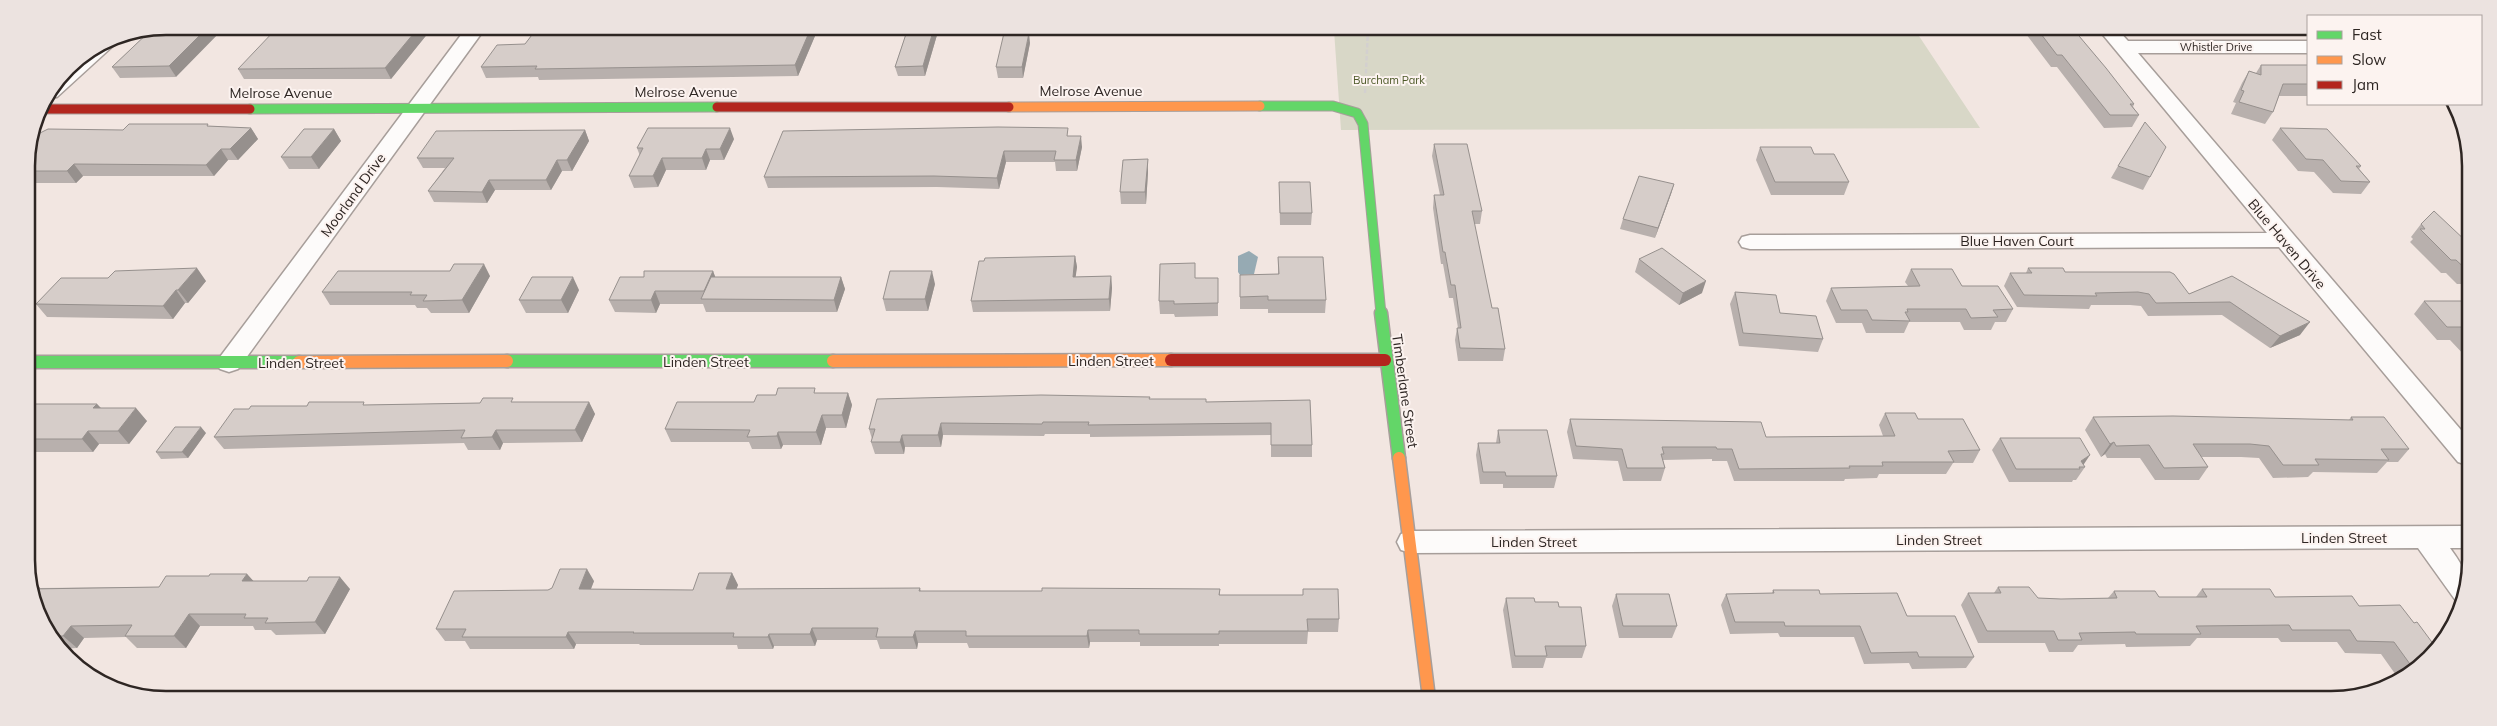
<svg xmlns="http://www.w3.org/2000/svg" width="2497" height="726" viewBox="0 0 2497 726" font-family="Mulish,sans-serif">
<rect width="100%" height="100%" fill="#f2e6e1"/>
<!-- green -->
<path fill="#d8d7c7" d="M1124,28L1915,30L1980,128L1341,130L1334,30L1131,31Z"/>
<!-- water -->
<path fill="#96aab3" d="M1249,251L1258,257L1254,274L1240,275L1238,272V256Z"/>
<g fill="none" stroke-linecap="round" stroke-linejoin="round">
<defs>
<path id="street" d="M467,27H486L238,369L229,372L220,369L216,363L220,357Z
M2099,30H2118L2128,41H2308V53H2138L2467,437V465L2458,462L2279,247L1750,249L1742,247L1739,242L1742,237L1750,235L2267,233Z
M114,37L117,41L114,45L57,97L47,98L67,67Z
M2466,526V548H2450C2463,566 2473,580 2463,603L2456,601L2418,548L1411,553L1401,550L1397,542L1401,534L1411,531Z"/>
<path id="fast-far1" d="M1260,106H1333L1357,113L1363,124L1381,314
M250,109L717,107"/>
<path id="fast" d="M1381,313L1399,458
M507,361H833
M28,362H299"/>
<path id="slow-far1" d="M1009,107L1260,106"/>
<path id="slow" d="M833,361L1171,360
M299,362L507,361
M1399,458L1429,698"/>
<path id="jam-far1" d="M717,107H1009
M39,109H250"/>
<path id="jam" d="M1171,360H1385"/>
</defs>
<!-- street casing -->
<use href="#street" stroke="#a79e9a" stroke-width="3"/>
<!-- fast-far1 casing -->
<use href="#fast-far1" stroke="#a79e9a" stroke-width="11"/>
<!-- fast casing -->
<use href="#fast" stroke="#a79e9a" stroke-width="15"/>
<!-- slow-far1 casing -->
<use href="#slow-far1" stroke="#a79e9a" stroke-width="11"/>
<!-- slow casing -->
<use href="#slow" stroke="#a79e9a" stroke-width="15"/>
<!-- jam-far1 casing -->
<use href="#jam-far1" stroke="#a79e9a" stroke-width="11"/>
<!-- jam casing -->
<use href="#jam" stroke="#a79e9a" stroke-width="15"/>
<!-- path -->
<path stroke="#d3d0cf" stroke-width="2.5" stroke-dasharray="4.5 2" stroke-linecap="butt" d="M1365,93L1368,29"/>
<!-- street -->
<use href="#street" fill="#fdfbfa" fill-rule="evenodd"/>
<!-- fast-far1 -->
<use href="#fast-far1" stroke="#63d668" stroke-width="9"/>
<!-- fast -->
<use href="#fast" stroke="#63d668" stroke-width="12"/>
<!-- slow-far1 -->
<use href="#slow-far1" stroke="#ff974d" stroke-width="9"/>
<!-- slow -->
<use href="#slow" stroke="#ff974d" stroke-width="12"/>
<!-- jam-far1 -->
<use href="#jam-far1" stroke="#b3261e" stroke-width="9"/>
<!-- jam -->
<use href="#jam" stroke="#b3261e" stroke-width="12"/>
</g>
<!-- wall -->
<path fill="#b8b0ad" d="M433,27L391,79H244L238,69Z
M538,27H634L636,32L815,36L798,76L539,80L538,77L486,78L481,67L525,44Z
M908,28H936L937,35L925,76H898L895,67Z
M152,29L176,77L120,78L112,67Z
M2023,30H2074L2134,104L2133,107L2139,115L2132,127L2104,128L2057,67H2051Z
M1030,43L1023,78H998L996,67Z
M2261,65H2308V96H2279L2273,112L2265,124L2231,114L2236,103L2233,102L2242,83L2249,71L2256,73Z
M209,126L251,128L258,139L238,160H228L214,176H83L76,183H35L27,191V157L123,130Z
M2280,128L2361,166L2359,169L2370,182L2361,194L2333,193L2314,172L2298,171L2272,140Z
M334,129L341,141L319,169H289L281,157Z
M585,130L589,141L572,171H562L551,190H495L487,203L434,202L428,191L445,168H423L417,158Z
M1069,136L1082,147L1077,171H1056L1055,162H1006L999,189L937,187L768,188L764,177Z
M734,139L724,160H710L706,170H666L658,187L634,188L629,176L640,156L637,148Z
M1434,144L1482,211L1480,224H1474L1492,308L1505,349L1503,361H1458L1455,340L1457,328H1458L1453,298H1449L1443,264H1441L1433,208L1434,195H1440L1432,156Z
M1760,147L1814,154L1849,182L1844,195H1771L1756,160Z
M1148,159V172L1146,204H1121L1120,192Z
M2118,166L2150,177L2143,190L2111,178Z
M1279,182L1312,213L1311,225H1280Z
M1674,184L1671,194L1655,238L1620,229L1623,219Z
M2421,224L2468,243L2467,284H2457L2446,273H2441L2410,242L2413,239L2411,237Z
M1075,256L1077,267L1075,277L1111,276L1112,288L1110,311L973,312L971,301Z
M1278,257L1326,300L1325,313H1268V309H1240V275L1278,274Z
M1639,259L1702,293L1679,305L1635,272Z
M2028,268L2065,272L2189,294L2232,276L2300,335L2270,348L2222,315L2148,316L2141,306L2130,305H2091L2089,309L2017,307L2004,286L2010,273H2026Z
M1911,269L1962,286L2013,309L2006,322H1995L1991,330H1964L1960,322H1909L1904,333H1866L1862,323H1836L1826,301L1831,288L1908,286L1905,282Z
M713,271L715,277H841L845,289L837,312H706L703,304H660L656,313L615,312L609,300L644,277Z
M490,276L469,313H431L427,308H417L415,305H330L322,292Z
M108,278L206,281L188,303H185L173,319L47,317L36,304Z
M1196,278H1218V316L1175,317L1174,314H1160L1159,301Z
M935,284L928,311H886L883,299Z
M579,290L568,313H526L519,300Z
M1735,292L1780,313L1823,339L1818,352L1739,346L1730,304Z
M2424,301H2467V358L2450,340H2437L2414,314Z
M817,393H848L852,405L846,428H826L821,445H783L781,449H752L749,442H671L665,429L754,402Z
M1150,399L1206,402L1310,400L1312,445V457H1271V435L1090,437V434H1045L1044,436L943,435L941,447H905L904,454H875L871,442L872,439L869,429Z
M515,402H589L595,414L582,442L503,443L500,450H468L464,443L224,449L214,437L249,409L307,406L480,403Z
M28,404H97L101,408L147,421L129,444H99L93,452H35L30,446H28Z
M1885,413L1918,419L1980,450L1973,463H1953L1946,474H1879L1877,478L1845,479L1844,481H1734L1727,461H1712V459L1663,460L1665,468L1661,481H1623L1618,461L1573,459L1567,432L1570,419L1766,437L1883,436L1879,425Z
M2093,417L2349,420L2351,417L2409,449L2398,462H2387L2377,473L2313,472L2308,477L2273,478L2259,458L2241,457H2201L2208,467L2199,480H2155L2140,458H2107L2105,454L2101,457L2085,430Z
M1498,430L1557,476L1554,488H1503V484H1480L1476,455L1478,443H1496Z
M206,433L188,458L161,459L156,452Z
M2000,438L2083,465L2085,467L2076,480H2073L2072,482H2009L1992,450Z
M732,573L738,585L736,589L920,588L921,591H1042L1220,589V595H1303V589L1339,619L1338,632H1308L1307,644H1219V646H1140V642H1090L1089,648H969L967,643H918L917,649H880L877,640H817L815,646H774L773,649H738L737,645H640L639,644H576L574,649H470L465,641H445L436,629L548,590L552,588L594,581L591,589L693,590Z
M247,574L253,581L350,589L325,634L276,635L271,630H255L253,626H200L186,648H137L126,637L84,638L77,648L59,649L29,587V577L40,588H39L159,587L209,576Z
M1998,587L2038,598L2061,599L2108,598L2114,591L2159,597H2196L2202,589L2359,606L2400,605L2416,671L2398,678L2381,654L2345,653L2337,642H2281L2278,638H2197L2190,646L2126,647L2125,644L2078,645L2073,652H2049L2045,643H1978L1961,605L1968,593H1994Z
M1773,590L1820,594L1907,616L1974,657L1966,668L1912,669L1909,663L1864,664L1854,637H1780L1778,633L1730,634L1721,605L1726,594L1772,593Z
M1616,594L1677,626L1672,638H1619L1612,606Z
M1506,598L1535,602L1559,607L1586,646L1582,658H1546L1543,668H1512L1503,610Z"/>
<!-- shaded-wall -->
<path fill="#96908d" d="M209,26H226L176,77L169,66Z
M419,27H433L391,79L385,68Z
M630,27H634L636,33L627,32Z
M811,28H813L815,36L798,76L795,65Z
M934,28H936L937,35L925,76L923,66Z
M1029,33L1030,43L1023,78L1022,67Z
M251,128L258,139L238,160L230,149Z
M730,128L734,139L724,160L720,149Z
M334,129L341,141L319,169L311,157Z
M585,130L589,141L572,171L567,160Z
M1081,136L1082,147L1077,171L1076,160Z
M221,149L228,160L214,176L206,165Z
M706,149L710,160L706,170L702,158Z
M1004,151L1006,162L999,189L997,178Z
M662,158L666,170L658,187L653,176Z
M1148,159V172L1146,204L1145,192Z
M557,160L562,171L551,190L546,180Z
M74,164L83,176L76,183L67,171Z
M27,172L35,183L27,191Z
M489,180L495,190L487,203L482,192Z
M1674,184L1671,194L1655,238L1658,228Z
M1075,256L1077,267L1074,289L1073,277Z
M484,264L490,276L469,313L462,300Z
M197,268L206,281L188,303L178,290Z
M713,271L718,284L704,291Z
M932,271L935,284L928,311L925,299Z
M1111,276L1112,288L1110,311L1109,299Z
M573,277L579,290L568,313L561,300Z
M841,277L845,289L837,312L834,300Z
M1706,281L1702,293L1679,305L1683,293Z
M176,290L185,303L173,319L163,306Z
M655,291L660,304L656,313L651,300Z
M2310,322L2300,335L2270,348L2280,336Z
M848,393L852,405L846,428L842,415Z
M589,402L595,414L582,442L575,430Z
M97,404L108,416L93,408Z
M136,408L147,421L129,444L118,431Z
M822,415L826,428L821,445L816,432Z
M941,423L943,435L941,447L938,435Z
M201,427L206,433L188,458L182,452Z
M496,430L503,443L500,450L492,437Z
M88,431L99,444L93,452L82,439Z
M778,432L783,445L781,449L777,436Z
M902,435L905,447L904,454L900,442Z
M2114,442L2105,454L2101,457L2110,444Z
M2090,455L2082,467L2081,461Z
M587,569L594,581L586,601L579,589Z
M732,573L738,585L732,601L726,589Z
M247,574L258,586L242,581Z
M29,577L40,588L33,596L29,587Z
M340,577L350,589L325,634L315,622Z
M189,614L200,626L186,648L174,636Z
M71,626L84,638L77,648L63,636Z
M812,628L817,640L815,646L810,634Z
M1088,630L1090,642L1089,648L1087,636Z
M915,631L918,643L917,649L913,637Z
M568,632L576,644L574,649L566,637Z
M769,634L774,646L773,649L768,637Z"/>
<!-- building -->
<path fill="#d6cdc9" stroke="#96908d" d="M166,26H209L169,66L112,67L152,29Z
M307,27H419L385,68L238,69L275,30H304Z
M538,27H630L627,32H724L727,27L811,28L795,65L535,69L537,66L481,67L497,45L525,44Z
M908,28H934L923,66L895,67Z
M2038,30H2074L2106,68L2134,104H2130L2139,115H2110L2062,55H2057Z
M1004,33H1029L1022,67H996Z
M2261,65H2308V84H2283L2273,112L2239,102L2244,91L2241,90L2249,71L2261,75Z
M2145,122L2166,147L2150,177L2118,166Z
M129,124H208L207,126L251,128L230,149H221L206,165L74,164L67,171H27V157L31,140L36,135L48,129L123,130Z
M998,127L1068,128L1067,136H1081L1076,160H1054L1056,151H1004L997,178L934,176L764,177L783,131Z
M648,128H730L720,149H706L702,158H662L653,176H629L643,148H637Z
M2280,128L2327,129L2361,166H2356L2370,182L2341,181L2323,160L2306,159Z
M304,129H334L311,157H281Z
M585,130L567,160H557L546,180H489L482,192L428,191L454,158H417L436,131Z
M1434,144H1467L1482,211H1472L1492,308H1498L1505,349L1460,348L1457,328H1461L1455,285H1451L1445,252H1443L1434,195H1444Z
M1760,147H1811L1814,154H1834L1849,182H1775Z
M1148,159L1145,192H1120L1123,160Z
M1639,176L1674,184L1658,228L1623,219Z
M1279,182H1310L1312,213H1280Z
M2434,211L2468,243V271L2456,260H2451L2420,229H2425L2421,224Z
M1662,248L1706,281L1683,293L1639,259Z
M1075,256L1073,277L1111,276L1109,299L971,301L979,261H984L985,258Z
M1278,257H1323L1326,300H1268V296L1240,297V275L1279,274Z
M1195,263V278H1218V303L1174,304V301H1159L1160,264Z
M454,264H484L462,300L423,301L427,295H410L412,292H322L338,271H450Z
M197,268L178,290H176L163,306L36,304L61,278H108L115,271Z
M2028,268H2063L2065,272H2170L2174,274L2189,294L2232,276L2310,322L2280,336L2230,302L2156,303L2149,294L2138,292L2095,293L2097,296L2024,295L2010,273H2032Z
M1911,269H1952L1962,286H1998L2013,309L1993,310L1998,317L1971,318L1966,309H1907L1908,312H1905L1910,321L1872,320L1867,310H1841L1831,288L1920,286Z
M644,271H713L704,291H655L651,300H609L620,277H644Z
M890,271H932L925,299H883Z
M532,277H573L561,300H519Z
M711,277H841L834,300L701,299Z
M1735,292L1776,295L1780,313L1816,316L1823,339L1743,333Z
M2424,301H2467V334L2461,327H2447Z
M778,388H815L814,393H848L842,415H822L816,432H778L777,436L747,437L750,430L665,429L677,402H754L757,395H776Z
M1041,395L1150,397L1149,399H1206V402L1310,400L1312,445H1271V423L1088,425L1089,422H1043L1042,424L941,423L938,435H902L900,442H871L875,429H869L877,399Z
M483,398H513L511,402H589L575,430H496L492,437L461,438L465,430L214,437L234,409H249L251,406H307L309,402H364L363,405L480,403Z
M28,404H97L93,408H136L118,431H88L82,439H28Z
M1885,413H1915L1918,419H1963L1980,450L1948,451L1954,462H1882L1883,466H1849L1850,468L1739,469L1732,449H1717L1716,447H1662L1664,454H1661L1665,468H1627L1622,449L1576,446L1570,419L1761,422L1766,437L1895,436Z
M2173,416L2353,420L2351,417H2384L2409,449H2381L2389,460L2315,459L2319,465H2283L2269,446L2250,444H2193L2208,467L2164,468L2149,445L2116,446L2114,442L2110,444L2093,417Z
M175,427H201L182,452H156Z
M1498,430H1547L1557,476H1506L1505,472H1483L1478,443H1500Z
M2000,438H2080L2090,455L2081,461L2085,467H2079L2080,469H2016Z
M560,569H587L579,589L693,590L699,573H732L726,589L920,588L919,591H1042V588L1220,589L1219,595H1303V589H1338L1339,619H1307L1308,631H1219V634H1139V630H1088L1087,636H966V631H915L913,637H876L878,628H812L810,634H769L768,637H733L734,633H633L634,632H568L566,637H462L466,629H436L454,591L548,590L552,588Z
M210,574H247L242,581H307L309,577H340L315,622L265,623L268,618H244L246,614H189L174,636H125L132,625L71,626L63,636H53L30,589L159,587L166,576H209Z
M1998,587H2029L2038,598L2061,599L2117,598L2114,591H2155L2159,597H2207L2202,589H2270L2275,597L2352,596L2359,606L2400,605L2414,623L2417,622L2437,649L2415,671L2394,642L2357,641L2350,630H2292L2289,625L2196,626L2201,634H2136L2135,632L2079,633L2082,640H2058L2054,631H1987L1968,593H2001Z
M1773,590H1819L1820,594L1897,593L1907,616H1955L1974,657H1919L1917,652L1871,653L1860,626H1785L1784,622H1735L1726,594L1774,593Z
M1616,594H1669L1677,626H1623Z
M1506,598H1534L1535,602H1558L1559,607H1581L1586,646H1545L1547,656H1515Z"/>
<g text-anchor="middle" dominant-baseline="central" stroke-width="4" stroke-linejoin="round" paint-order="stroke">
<!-- far-street labels -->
<g font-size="11" fill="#2e2623" stroke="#fcf3f0">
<text x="2216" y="47">Whistler Drive</text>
</g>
<!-- far-park labels -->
<g font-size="11" fill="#4c5827" stroke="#fcf3f0">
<text x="1389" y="80">Burcham Park</text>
</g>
<!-- street labels -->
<g font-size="14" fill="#2e2623" stroke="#fcf3f0">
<text x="1091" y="91">Melrose Avenue</text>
<text x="686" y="92">Melrose Avenue</text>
<text x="281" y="93">Melrose Avenue</text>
<text transform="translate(353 195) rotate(-54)">Moorland Drive</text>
<text x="2017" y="241">Blue Haven Court</text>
<text transform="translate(2287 244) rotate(50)">Blue Haven Drive</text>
<text x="1111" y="361">Linden Street</text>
<text x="706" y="362">Linden Street</text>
<text x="301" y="363">Linden Street</text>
<text transform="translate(1405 391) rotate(82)">Timberlane Street</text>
<text x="2344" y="538">Linden Street</text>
<text x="1939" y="540">Linden Street</text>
<text x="1534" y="542">Linden Street</text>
</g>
</g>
<!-- crop -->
<path d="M0 0H2497V726H0ZM166 35H2331A131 131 0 0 1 2462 166V560A131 131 0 0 1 2331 691H166A131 131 0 0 1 35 560V166A131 131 0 0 1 166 35Z" fill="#ece3e0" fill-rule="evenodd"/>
<path fill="none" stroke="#2e2623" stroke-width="2.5" d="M166 35H2331A131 131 0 0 1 2462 166V560A131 131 0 0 1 2331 691H166A131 131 0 0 1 35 560V166A131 131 0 0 1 166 35Z"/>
<!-- legend -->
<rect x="2307" y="15" width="175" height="90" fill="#fcf3f0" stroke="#aaa19e"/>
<rect x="2317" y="31" width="25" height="8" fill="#63d668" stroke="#aaa19e"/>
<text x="2352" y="40" font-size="15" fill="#2e2623">Fast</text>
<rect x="2317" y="56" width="25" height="8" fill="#ff974d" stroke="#aaa19e"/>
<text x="2352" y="65" font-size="15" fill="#2e2623">Slow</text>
<rect x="2317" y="81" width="25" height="8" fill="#b3261e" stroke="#aaa19e"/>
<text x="2352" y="90" font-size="15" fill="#2e2623">Jam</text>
</svg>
